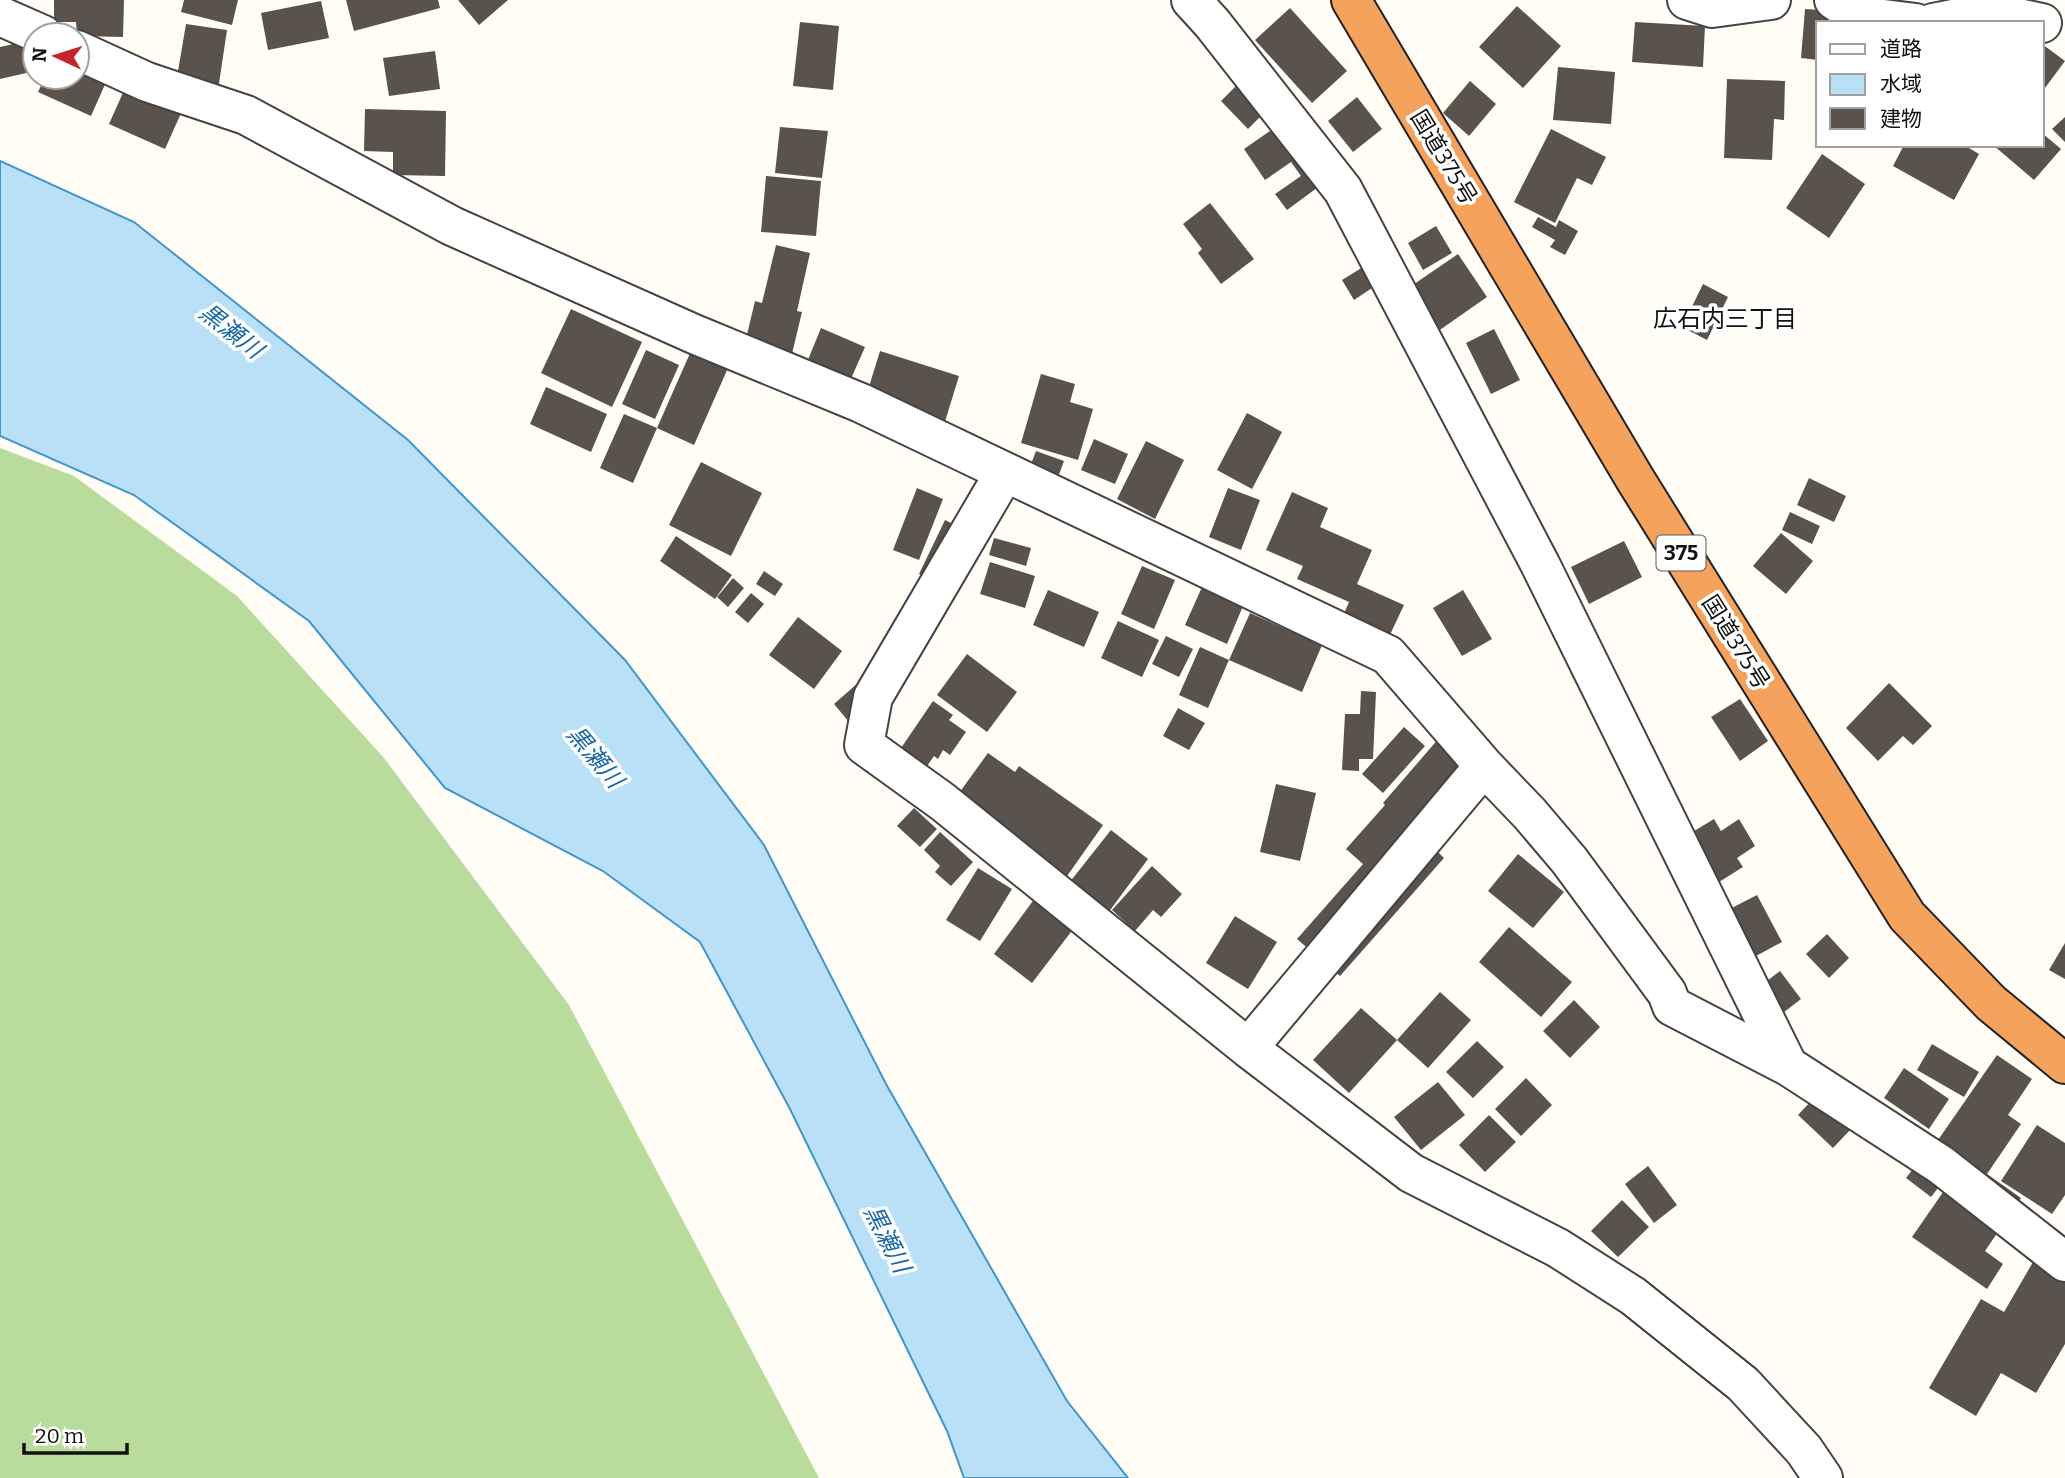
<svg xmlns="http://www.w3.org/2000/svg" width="2065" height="1478" viewBox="0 0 2065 1478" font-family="Bitter,'Noto Sans JP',serif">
<rect width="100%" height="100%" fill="#fffdf5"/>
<!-- forest -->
<path fill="#b9dc9c" d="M0,448L74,476L237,596L384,758L569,1005L819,1478H0Z"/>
<!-- water -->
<path fill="#b9e0f7" stroke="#3f96cf" stroke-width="2" d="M0,161L134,222L408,440L625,660L764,845L886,1084L1067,1401L1128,1478H964L947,1431L790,1109L700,942L603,871L445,788L309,621L134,495L0,436Z"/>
<!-- building -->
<path fill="#5a524d" d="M54,0H124L123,37L77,36L76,22H54Z
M184,0H238L232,25L181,12Z
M346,0H438L440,8L354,31Z
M458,0H508L479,25Z
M321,1L329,38L268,50L261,13Z
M1517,6L1561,46L1523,88L1479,47Z
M1290,8L1347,71L1312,103L1255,40Z
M1805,9L1839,11L1838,23H1818V60L1801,58Z
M800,22L839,26L833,90L793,86Z
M1635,22L1705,26L1703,67L1632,62Z
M186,24L227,30L218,90L176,83Z
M31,40L35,58V71L0,79V47Z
M2042,44L2065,61L2042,92Z
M435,51L440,89L389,96L383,58Z
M77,67L107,80L91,116L38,92L45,77H77Z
M1558,67L1615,72L1611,124L1553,120Z
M1243,79L1270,107L1248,129L1221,101Z
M1727,79L1785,81L1784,120L1774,119L1772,160L1724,158Z
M1470,81L1496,104L1469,136L1443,113Z
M126,86L182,111L165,149L109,124Z
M1357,97L1382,129L1353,152L1328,121Z
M365,109L446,111L445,176L393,175V152L364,151Z
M2065,117V142L2052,129Z
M1283,122L1325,182L1287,210L1275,194L1301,176L1291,162L1265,180L1244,149Z
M780,127L828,131L822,178L775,173Z
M1551,129L1606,157L1592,185L1577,178L1555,223L1514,202Z
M2042,133L2061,149L2034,180L1993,145H2042Z
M1904,145H1964L1979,154L1954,200L1893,166Z
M1822,154L1865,184L1829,238L1786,208Z
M766,176L821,181L816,236L761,232Z
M1210,203L1254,259L1221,284L1198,253L1202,249L1183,224Z
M1538,217L1556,227L1559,220L1578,231L1565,255L1550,247L1555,240L1532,227Z
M1436,226L1452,253L1423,270L1408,243Z
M776,245L810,253L797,311L802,312L791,358L744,347L755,301L762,303Z
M1458,254L1487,297L1434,334L1404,291Z
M1363,267L1375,286L1354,300L1342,280Z
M1703,284L1728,297L1707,340L1682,327Z
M571,309L642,342L612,407L541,373Z
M821,328L865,347L846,390L803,372Z
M1494,329L1520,380L1491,394L1466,343Z
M646,350L679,365L655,419L622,404Z
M691,351L728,368L694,445L657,428Z
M880,351L959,376L943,428L864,403Z
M1041,374L1075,384L1070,402L1093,409L1078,460L1021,443Z
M546,387L607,414L591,452L530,424Z
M1247,413L1282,432L1252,489L1217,470Z
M624,414L657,428L633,483L600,468Z
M1094,439L1128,454L1115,484L1081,470Z
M1146,441L1184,460L1155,519L1117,499Z
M1036,451L1064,461L1053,491L1025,480Z
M701,462L762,493L731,556L669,525Z
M1809,478L1846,496L1834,522L1797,505Z
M917,488L943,499L919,560L893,550Z
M1228,488L1260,500L1241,550L1209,537Z
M1292,492L1328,508L1320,527L1372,550L1357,584L1404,605L1388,639L1342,618L1349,602L1297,579L1303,566L1266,550Z
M1790,512L1820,526L1812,544L1782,530Z
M945,520L976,535L950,589L919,574Z
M1781,533L1813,561L1786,594L1753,566Z
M676,536L732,575L715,599L660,561Z
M994,538L1031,548L1026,566L989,555Z
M1624,541L1642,577L1589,604L1571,567Z
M990,562L1035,576L1025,608L980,594Z
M1142,566L1175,580L1154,629L1121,614Z
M764,571L783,584L775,596L756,584Z
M733,578L744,588L728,607L717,597Z
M1202,587L1243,606L1227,644L1185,625Z
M1048,590L1099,612L1084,647L1033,625Z
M1463,590L1492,639L1462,656L1433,608Z
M751,593L764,604L748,623L735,612Z
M1250,613L1322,645L1302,692L1229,660Z
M798,617L842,651L814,689L769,655Z
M1118,621L1159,640L1142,677L1101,658Z
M1166,636L1193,649L1179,677L1152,664Z
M1200,647L1229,660L1208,708L1179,695Z
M967,654L1017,692L987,732L937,695Z
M875,668L898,695L876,714L860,735L834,704Z
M1889,683L1932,726L1913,745L1903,736L1878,761L1846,728Z
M1361,691L1376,692L1373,759H1359V771L1342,770L1345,714H1360Z
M1740,699L1768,741L1740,761L1711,717Z
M933,701L953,715L949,720L966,732L950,755L943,750L938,759L934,756L925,769L899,751Z
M1178,708L1205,723L1189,750L1163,736Z
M1404,727L1425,746L1383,793L1362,774Z
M1440,737L1494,785L1436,850L1444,858L1340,976L1297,939L1363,864L1346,849L1385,805L1383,803Z
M988,753L1015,772L1019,766L1103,825L1065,879L954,800Z
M1276,784L1316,793L1300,861L1260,852Z
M914,808L937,829L920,847L897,826Z
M1714,819L1721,831L1739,819L1755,846L1737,858L1743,867L1711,887L1681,839Z
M1111,830L1148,859L1108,913L1069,883Z
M940,832L973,862L951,886L935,872L940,866L924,850Z
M1518,854L1564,892L1533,928L1488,891Z
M1152,866L1182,894L1161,917L1153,910L1135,931L1112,910Z
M978,868L1012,889L980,941L946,920Z
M1757,895L1782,942L1745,962L1720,914Z
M1035,898L1074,928L1032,983L994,954Z
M1235,916L1277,942L1248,989L1206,963Z
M1509,927L1572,982L1541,1017L1479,962Z
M1827,934L1849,958L1829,978L1806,954Z
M2065,943V979L2049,970Z
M1780,971L1801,999L1775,1019L1755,990Z
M1440,992L1471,1020L1428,1068L1397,1040Z
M1574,1000L1600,1027L1570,1058L1543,1031Z
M1361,1008L1397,1040L1349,1093L1313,1060Z
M1477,1041L1504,1067L1473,1098L1446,1072Z
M1932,1044L1979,1072L1964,1097L1917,1070Z
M1997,1055L2032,1079L2008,1115L2021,1124L1987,1174L2021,1198L1985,1251L2003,1264L1987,1289L1912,1237L1966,1159L1938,1140Z
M1904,1068L1949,1099L1929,1129L1884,1098Z
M1526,1078L1552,1105L1521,1136L1495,1109Z
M1438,1082L1465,1115L1421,1150L1394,1117Z
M1815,1097L1850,1130L1833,1148L1798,1115Z
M1489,1115L1516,1142L1485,1172L1459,1145Z
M2037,1125L2065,1143V1195L2052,1214L2001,1181Z
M1920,1160L1945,1179L1931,1197L1906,1178Z
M1648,1166L1677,1205L1654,1223L1625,1184Z
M1622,1200L1649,1227L1618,1257L1591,1231Z
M2047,1238L2065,1248V1344L2036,1393L2001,1373L1976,1416L1929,1388L1981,1299L2004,1312Z"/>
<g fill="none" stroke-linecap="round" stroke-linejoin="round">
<defs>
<path id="street" d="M1191,0L1212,23L1343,190L1540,564L1788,1066
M1687,0L1712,8L1771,0
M1834,0L1858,16L1916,23
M0,16L43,35
M1933,23L1989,12L2042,23
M77,50L147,82L246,115L452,226L694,334L861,403L1388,655L1484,766L1530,814L1569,860L1667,993L1672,1006L1788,1066L1941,1165L2065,1262
M1005,472L873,697L864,745L943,802L1248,1048L1411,1173L1558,1248L1633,1296L1743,1384L1804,1450L1823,1478
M1248,1048L1484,766"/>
<path id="highway" d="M1351,0L1635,479L1907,916L1991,1003L2065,1064"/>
</defs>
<!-- street casing -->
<use href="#street" stroke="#444" stroke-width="42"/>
<!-- highway casing -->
<use href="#highway" stroke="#222" stroke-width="42"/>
<!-- street -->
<use href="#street" stroke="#fff" stroke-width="38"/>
<!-- highway -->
<use href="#highway" stroke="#f5a25d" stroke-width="38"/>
</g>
<g text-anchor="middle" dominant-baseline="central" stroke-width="7" stroke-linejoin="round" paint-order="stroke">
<!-- shield labels -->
<rect fill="#fff" stroke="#585858" stroke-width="2" x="1656.5" y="535.5" width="49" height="35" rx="5"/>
<g font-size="21" font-weight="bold" fill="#111">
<text x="1681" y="553">375</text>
</g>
<!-- street labels -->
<g font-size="23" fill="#111" stroke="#fff">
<text transform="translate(1444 157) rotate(59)">国道375号</text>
<text transform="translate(1736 642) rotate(58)">国道375号</text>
</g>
<!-- neighbourhood labels -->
<g font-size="24" fill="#111" stroke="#fff">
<text x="1725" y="319">広石内三丁目</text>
</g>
<!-- water labels -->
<g font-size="24" font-style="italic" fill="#1768a6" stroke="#fff">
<text transform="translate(231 331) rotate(38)">黒瀬川</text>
<text transform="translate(595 757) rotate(50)">黒瀬川</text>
<text transform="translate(887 1239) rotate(63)">黒瀬川</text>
</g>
</g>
<!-- legend -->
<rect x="1816" y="21" width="228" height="126" fill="#ffffff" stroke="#a0a0a0" stroke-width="2"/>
<rect x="1830" y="44" width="35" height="10" fill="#ffffff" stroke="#a0a0a0" stroke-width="2"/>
<text x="1880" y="56" font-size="21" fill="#111111">道路</text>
<rect x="1830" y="74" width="35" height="21" fill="#b9e0f7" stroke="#a0a0a0" stroke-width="2"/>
<text x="1880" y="91" font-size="21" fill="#111111">水域</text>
<rect x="1830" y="108" width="35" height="21" fill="#5a524d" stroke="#a0a0a0" stroke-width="2"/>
<text x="1880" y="126" font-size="21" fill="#111111">建物</text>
<!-- north arrow -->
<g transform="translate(56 56) rotate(274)"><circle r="33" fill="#ffffff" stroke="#a0a0a0" stroke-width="2"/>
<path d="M0-5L12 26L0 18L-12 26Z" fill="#c4262e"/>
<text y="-10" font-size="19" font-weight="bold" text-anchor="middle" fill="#111111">N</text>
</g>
<!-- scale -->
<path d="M24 1443v10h103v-10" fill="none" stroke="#111111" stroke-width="3.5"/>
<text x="35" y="1443" font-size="21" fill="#111111" stroke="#ffffff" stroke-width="5" paint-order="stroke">20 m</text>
</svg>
